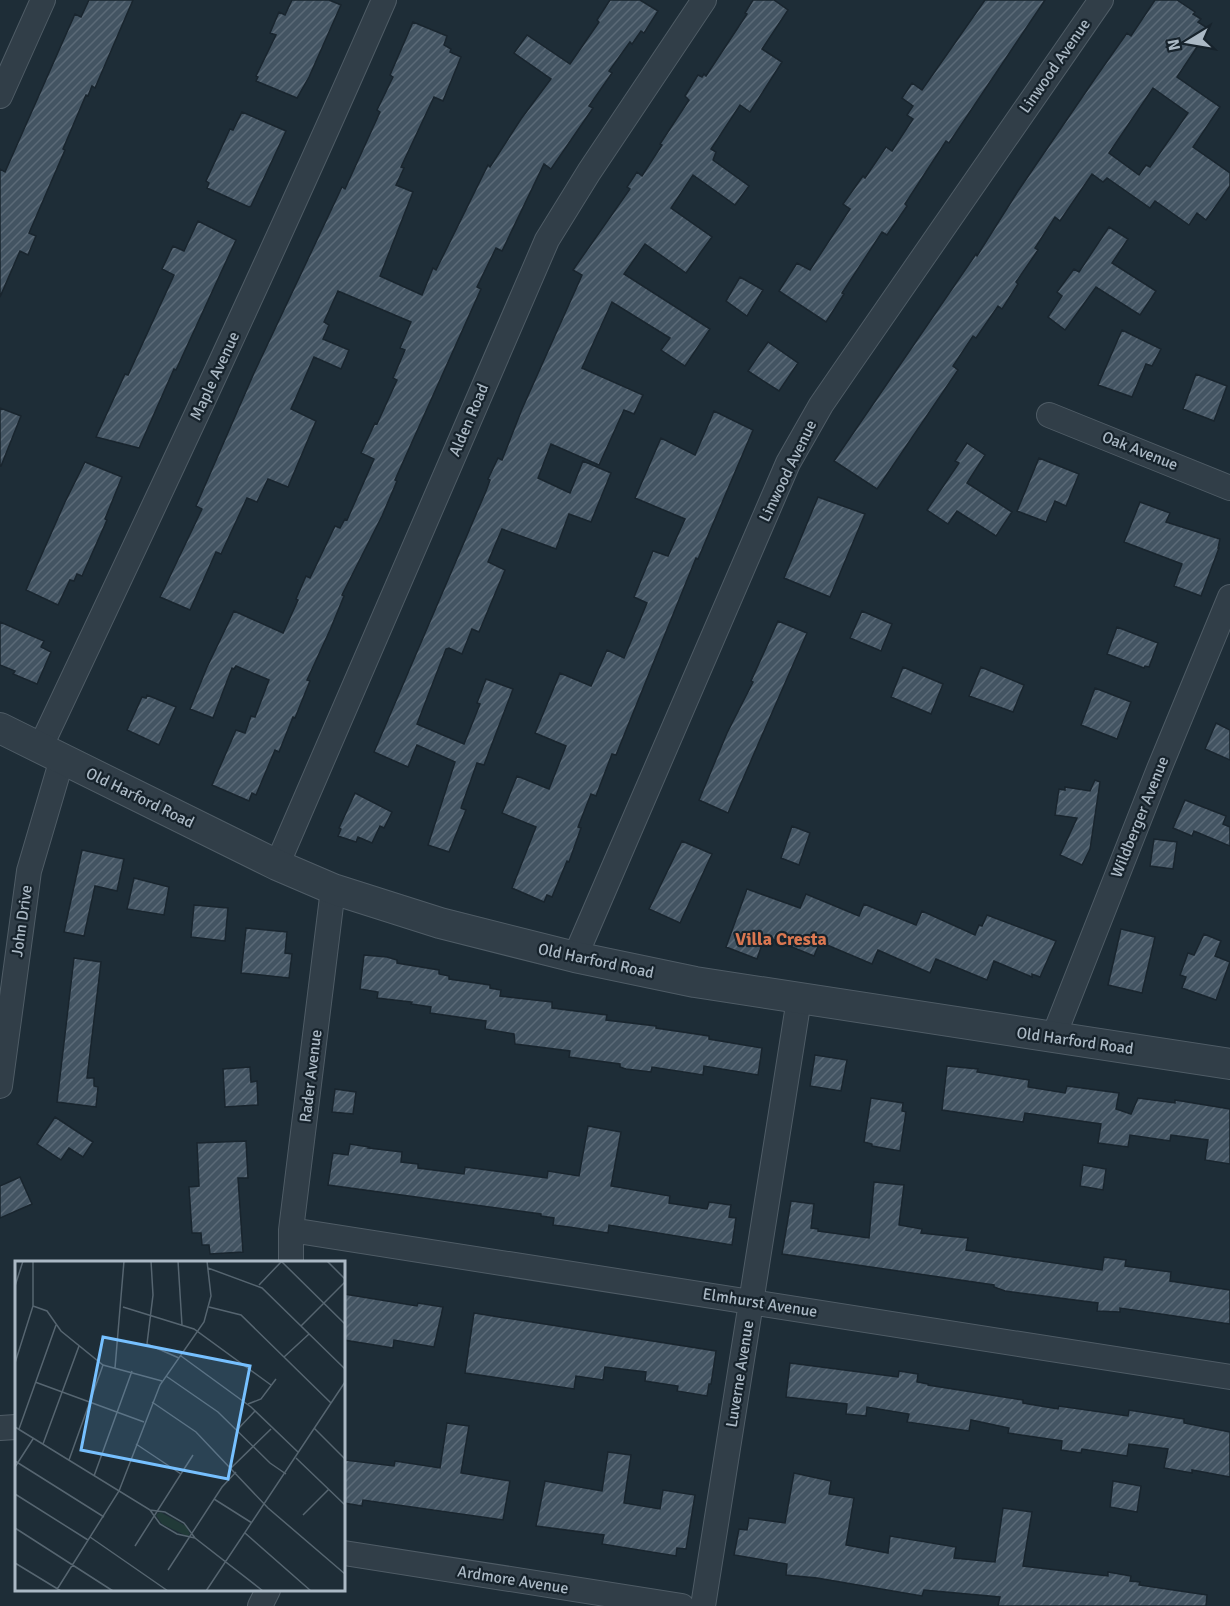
<svg xmlns="http://www.w3.org/2000/svg" width="1230" height="1606" viewBox="0 0 1230 1606" font-family="Signika,sans-serif">
<defs>
<pattern id="building-hatch" width="6" height="6" patternUnits="userSpaceOnUse" patternTransform="scale(1.5)"><rect width="6" height="6" fill="#435462"/><path d="M-1 1l2-2M0 6l6-6M5 7l2-2" fill="none" stroke="#5b6a77"/></pattern>
</defs>
<rect width="100%" height="100%" fill="#1e2d37"/>
<!-- building -->
<path fill="url(#building-hatch)" stroke="#19252e" stroke-width="1.5" fill-rule="evenodd" d="M89,0H133L95,88L92,86L88,96L86,95L63,149L65,150L29,233L36,236L28,255L20,251L0,297V169L5,172L75,14L81,17Z
M292,0H329L341,5L309,77L297,98L256,81L258,77L256,76L276,35L270,33L279,12L285,15Z
M610,0H640L658,11L644,33L641,31L632,44L630,42L609,71L612,73L589,106L593,108L551,169L544,164L502,251L496,248L477,287L481,289L395,480L397,481L382,516L342,595L344,596L330,630L307,680L310,681L295,718L293,717L279,752L275,750L256,795L252,793L249,801L212,785L236,730L245,733L251,716L255,717L269,680L236,666L234,669L232,668L213,718L190,709L207,667L234,611L283,633L298,600L296,599L306,576L310,578L335,526L340,528L345,519L347,520L374,459L361,453L375,423L377,424L397,380L393,378L405,350L400,348L411,322L338,291L324,322L329,325L323,339L349,350L341,369L314,357L291,409L316,421L288,487L268,479L257,502L247,498L221,554L216,552L190,610L160,597L202,509L196,506L254,373L342,187L345,189L380,112L377,110L393,77L390,75L413,22L447,36L444,45L451,49L450,52L461,57L443,101L434,97L401,167L404,168L396,185L413,192L380,276L422,295L433,268L436,270L488,165L490,167L521,119L551,79L514,53L527,35L570,64L599,22L597,20Z
M753,0H774L788,10L762,49L782,62L750,112L740,105L711,149L716,152L713,160L749,186L735,205L693,175L671,208L712,237L701,252L686,273L645,244L624,274L710,329L685,366L661,350L670,338L612,302L582,368L643,395L634,414L624,410L599,465L551,444L538,478L570,493L583,461L611,473L591,522L569,514L556,549L502,529L488,562L505,570L479,632L472,629L462,654L449,648L446,649L417,724L464,744L480,704L477,703L486,679L513,689L484,765L477,763L461,808L466,810L449,852L428,845L455,762L417,745L408,767L374,752L486,491L490,480L488,479L498,458L502,460L522,409L579,282L582,275L573,270L630,189L627,187L637,172L642,176L662,145L660,144L689,100L685,96L698,75L702,77L704,74L706,76L747,14L745,13Z
M985,0H1045L949,143L946,141L905,204L907,206L887,235L882,232L842,293L844,294L826,322L779,291L797,263L810,270L850,209L843,204L863,176L865,178L886,147L892,151L913,119L907,115L913,106L902,98L912,83L922,90Z
M1155,0H1177L1195,12L1193,14L1201,19L1198,22L1209,29L1177,77L1220,107L1193,147L1230,173V186L1206,220L1197,213L1189,225L1155,201L1150,208L1107,178L1103,182L1092,174L1060,221L1055,217L1035,248L1038,250L1016,282L1018,284L1002,309L998,306L976,338L973,336L953,366L958,370L877,489L834,461L976,254L977,256L1018,191L1096,77L1127,33L1131,36ZM1153,88L1188,113L1150,167L1146,165L1139,175L1109,153Z
M242,112L286,131L251,206L249,207L207,188L209,183L206,181L230,129L233,130Z
M198,221L236,240L176,370L174,369L139,448L96,437L125,374L128,375L174,275L162,269L173,246L184,251Z
M1109,227L1128,239L1112,263L1156,291L1140,315L1096,287L1065,330L1048,317L1062,296L1057,292L1074,269L1079,272Z
M740,277L763,290L747,316L726,301Z
M1122,330L1161,349L1152,366L1146,364L1132,397L1098,385Z
M768,342L798,363L779,391L748,371Z
M1196,374L1227,386L1214,421L1183,409Z
M0,408L21,416L1,466H0Z
M714,411L753,430L698,559L696,558L616,755L612,754L596,796L591,794L578,827L581,828L569,862L567,861L552,897L547,895L544,902L512,888L536,827L502,813L517,776L549,789L566,746L535,733L560,673L591,686L607,650L624,658L647,603L634,597L653,551L668,556L685,519L635,498L661,438L695,455Z
M967,443L985,455L967,483L1012,512L996,536L957,511L948,524L927,510L959,463L955,461Z
M1039,458L1079,474L1066,506L1055,501L1046,522L1017,511Z
M85,462L122,477L105,519L107,520L82,576L77,574L74,581L70,580L58,605L26,590L65,502Z
M818,497L865,514L830,597L784,578Z
M1140,502L1170,513L1166,522L1220,539L1218,548H1219L1201,596L1174,586L1182,564L1124,542Z
M862,611L892,624L881,651L850,638Z
M778,621L807,633L728,813L699,800L727,733L753,682L751,681Z
M0,622L44,641L41,647L51,652L37,684L13,674L15,671L0,665Z
M1117,627L1158,643L1149,667L1145,666L1144,668L1107,654Z
M903,667L943,684L931,714L891,697Z
M981,667L1024,685L1013,712L969,696Z
M1095,688L1131,702L1117,739L1081,725Z
M147,695L176,707L159,745L127,730L142,697L146,698Z
M1216,723L1230,730V760L1205,749Z
M1095,780L1100,782L1090,849L1082,865L1060,855L1077,818L1055,815L1059,789L1065,790V787L1090,791Z
M355,793L392,812L384,828L380,826L372,843L358,837L356,842L338,836L341,829L339,828Z
M1185,800L1226,816L1223,824L1230,827V846L1194,831L1192,836L1173,828Z
M792,826L810,833L799,865L781,858Z
M1154,839L1177,842L1173,869L1150,866Z
M682,841L712,854L680,923L649,909Z
M82,850L124,859L117,891L95,886L84,936L64,932Z
M134,878L169,887L164,915L127,909Z
M747,889L800,908L806,894L859,916L864,904L916,925L922,911L975,935L979,925L982,926L987,915L1056,941L1040,977L1032,974V977L994,961L987,980L936,959L930,973L878,950L872,964L820,942L814,956L765,936L757,959L726,947Z
M194,905L228,908L225,941L191,937Z
M246,928L287,932L285,953L292,954L289,978L241,973Z
M1121,929L1155,937L1142,993L1108,985Z
M1204,934L1221,941L1215,956L1230,962L1216,1000L1182,988L1186,977L1180,975L1188,953L1194,955Z
M364,955L387,957L397,960V963L439,970V974L449,976V979L490,985V988L501,990L500,996L552,1002V1008L607,1015L606,1020L656,1026V1028L709,1036V1039L762,1048L758,1075L704,1066L703,1075L652,1067L651,1072L626,1069L620,1067V1064L569,1057L570,1051L515,1044L514,1034L485,1029L486,1021L430,1013L431,1007L411,1004L412,1002L377,998L378,992L360,989Z
M74,958L101,962L87,1078H94V1086L98,1087L96,1107L57,1102Z
M815,1055L847,1060L841,1091L810,1086Z
M947,1066L978,1069L977,1072L1029,1080L1028,1087L1065,1093L1067,1086L1119,1093L1116,1109L1131,1114L1138,1098L1175,1103V1100L1230,1109V1164L1205,1160L1208,1140L1171,1135L1170,1141L1130,1135L1128,1147L1098,1143L1101,1124L1025,1113L1023,1122L942,1110Z
M250,1067L251,1082L257,1081L258,1105L225,1107L223,1069Z
M335,1089L356,1092L353,1114L332,1112Z
M871,1098L903,1103L902,1111L906,1112L900,1151L872,1146V1144L864,1142Z
M55,1117L93,1142L83,1157L69,1148L61,1160L37,1144Z
M588,1126L621,1132L611,1186L670,1196L669,1203L707,1209L709,1202L731,1205L729,1217L736,1218L732,1245L609,1225L608,1233L569,1227L553,1225L554,1218L541,1216V1214L328,1185L333,1153L348,1155L350,1144L369,1147L368,1148L402,1152L401,1162L418,1164V1168L464,1174L465,1167L547,1178L548,1171L579,1176Z
M246,1141L248,1178H238L243,1252L210,1254L209,1245H202L201,1233H192L189,1187L199,1186L197,1143Z
M1083,1165L1106,1169L1103,1190L1080,1186Z
M20,1177L32,1204L0,1218V1186Z
M874,1182L904,1185L899,1225L922,1229L921,1233L968,1238L966,1250L1102,1270L1104,1257L1126,1260L1125,1266L1171,1272L1170,1281L1230,1290V1324L1120,1308V1312L1097,1311L1098,1303L1005,1291L994,1287V1285L782,1254L791,1201L814,1204L811,1228L818,1229V1231L869,1238Z
M344,1294L417,1306L418,1303L443,1307L434,1347L394,1340L393,1348L344,1340Z
M474,1313L716,1351L711,1384H709L707,1396L677,1391L678,1386L645,1381L646,1372L605,1367L603,1380L576,1376L574,1389L465,1373Z
M790,1363L898,1377L899,1371L918,1374L917,1382L928,1384V1385L1023,1400V1403L1058,1409L1059,1406L1128,1416L1129,1410L1184,1419V1423L1230,1432V1477L1192,1470V1473L1164,1468L1168,1449L1129,1444L1127,1456L1082,1449L1081,1453L1061,1450L1062,1441L1008,1433L1009,1428L971,1420L969,1431L907,1422L909,1414L867,1407L866,1416L846,1414L847,1404L786,1397Z
M447,1423L469,1426L461,1473L510,1481L503,1520L363,1500L362,1506L344,1503L345,1460L394,1466L395,1461L440,1468Z
M608,1452L631,1455L624,1503L660,1509L663,1490L695,1495L686,1549L677,1548L676,1556L602,1544L604,1535L536,1526L545,1481L602,1491Z
M794,1473L831,1481L829,1494L854,1498L846,1545L888,1553L890,1536L956,1547L954,1558L995,1562L1003,1508L1032,1512L1023,1566L1108,1576V1572L1131,1576L1130,1581L1140,1582L1139,1585L1207,1595L1206,1606H998L1000,1597L924,1590L922,1596L817,1578L786,1575L787,1564L734,1555L739,1529L747,1530L749,1518L785,1523Z
M1113,1481L1141,1486L1137,1512L1110,1507Z"/>
<g fill="none" stroke-linecap="round" stroke-linejoin="round">
<defs>
<path id="minor" d="M0,96L43,0
M1049,415L1230,488
M40,748C157,500 274,252 384,0
M277,865L547,240L589,172L704,0
M575,957L788,463L821,405L845,370L1101,0
M1053,1038L1159,769L1230,597
M0,1086L29,871L62,759
M291,1230L1230,1377
M291,1262V1230L333,889
M0,1428L16,1427
M344,1553L682,1606
M260,1606L268,1590
M703,1606L799,999"/>
<path id="tertiary" d="M0,728L277,865L333,889L440,923L575,957L695,982L1230,1064"/>
</defs>
<!-- minor casing -->
<use href="#minor" stroke="#4f5c66" stroke-width="26"/>
<!-- tertiary casing -->
<use href="#tertiary" stroke="#4f5c66" stroke-width="32"/>
<!-- minor -->
<use href="#minor" stroke="#313e48" stroke-width="24"/>
<!-- tertiary -->
<use href="#tertiary" stroke="#313e48" stroke-width="30"/>
</g>
<g text-anchor="middle" dominant-baseline="central" stroke-width="4.5" stroke-linejoin="round" paint-order="stroke">
<!-- street labels -->
<g font-size="16" fill="#abb9c5" stroke="#17232c">
<text transform="translate(1055 66) rotate(-55)">Linwood Avenue</text>
<text transform="translate(215 376) rotate(-65)">Maple Avenue</text>
<text transform="translate(469 420) rotate(-67)">Alden Road</text>
<text transform="translate(1140 451) rotate(22)">Oak Avenue</text>
<text transform="translate(788 471) rotate(-64)">Linwood Avenue</text>
<text transform="translate(140 798) rotate(26)">Old Harford Road</text>
<text transform="translate(1140 817) rotate(-68)">Wildberger Avenue</text>
<text transform="translate(22 921) rotate(-82)">John Drive</text>
<text transform="translate(596 961) rotate(12)">Old Harford Road</text>
<text transform="translate(1075 1041) rotate(8)">Old Harford Road</text>
<text transform="translate(311 1076) rotate(-83)">Rader Avenue</text>
<text transform="translate(760 1303) rotate(9)">Elmhurst Avenue</text>
<text transform="translate(740 1374) rotate(-81)">Luverne Avenue</text>
<text transform="translate(513 1580) rotate(9)">Ardmore Avenue</text>
</g>
<!-- neighbourhood labels -->
<g font-size="18" font-weight="bold" fill="#da7751" stroke="#17232c">
<text x="781" y="939">Villa Cresta</text>
</g>
</g>
<!-- overview -->
<g transform="translate(15 1261)">
<rect width="330" height="330" fill="#1e2d37"/>
<path d="M145,251L171,265L175,273L172,275L147,263L141,254Z" fill="#213a38"/>
<path fill="none" stroke="#566570" stroke-width="1.5" d="M136,0L138,34L132,83L164,97M163,0L167,64M266,0L330,63M312,0L330,18M193,7L247,27L330,108M244,24L266,1M0,25L8,0M18,45L32,50L46,70L88,104L147,120M108,46L179,68L256,124M194,46L226,54L316,142M286,65L330,21M166,95L236,146L283,191M269,96L294,73M0,102L18,45V0M100,107L109,0M151,115L203,151L255,202L271,213M20,121L129,161M137,141L181,171L253,247L330,313M233,143L246,138L261,118M0,166L135,249L150,251L169,262L180,277L248,330M299,167L330,198M4,168L41,64M222,169L240,150M28,183L64,85M121,183L166,213M281,197L330,244M54,199L88,104M0,200L89,256M0,206L18,178M216,207L256,168M79,215L117,110M0,233L73,279M199,238L237,262M135,249L145,263L162,273L180,277M288,254L314,228M0,267L98,330M230,272L296,330M75,276L153,330M120,285L178,194M0,302L46,330M153,309L207,226L221,211M41,330L104,230L145,124L189,61L196,35L192,0M191,330L330,121"/>
<path fill="#76c0ff" fill-opacity="0.15" stroke="#76c0ff" stroke-width="3" d="M88,76L235,105L213,218L66,189Z"/>
<rect width="330" height="330" fill="none" stroke="#abb9c5" stroke-width="3"/>
</g>
<!-- north arrow -->
<g transform="translate(1188 42) rotate(259)" stroke="#17232c" stroke-width="4.5" paint-order="stroke">
<path d="M0-4.5L10 22L0 15L-10 22Z" fill="#abb9c5"/>
<text y="-9" font-size="16" font-weight="bold" text-anchor="middle" fill="#abb9c5">N</text>
</g>
</svg>
